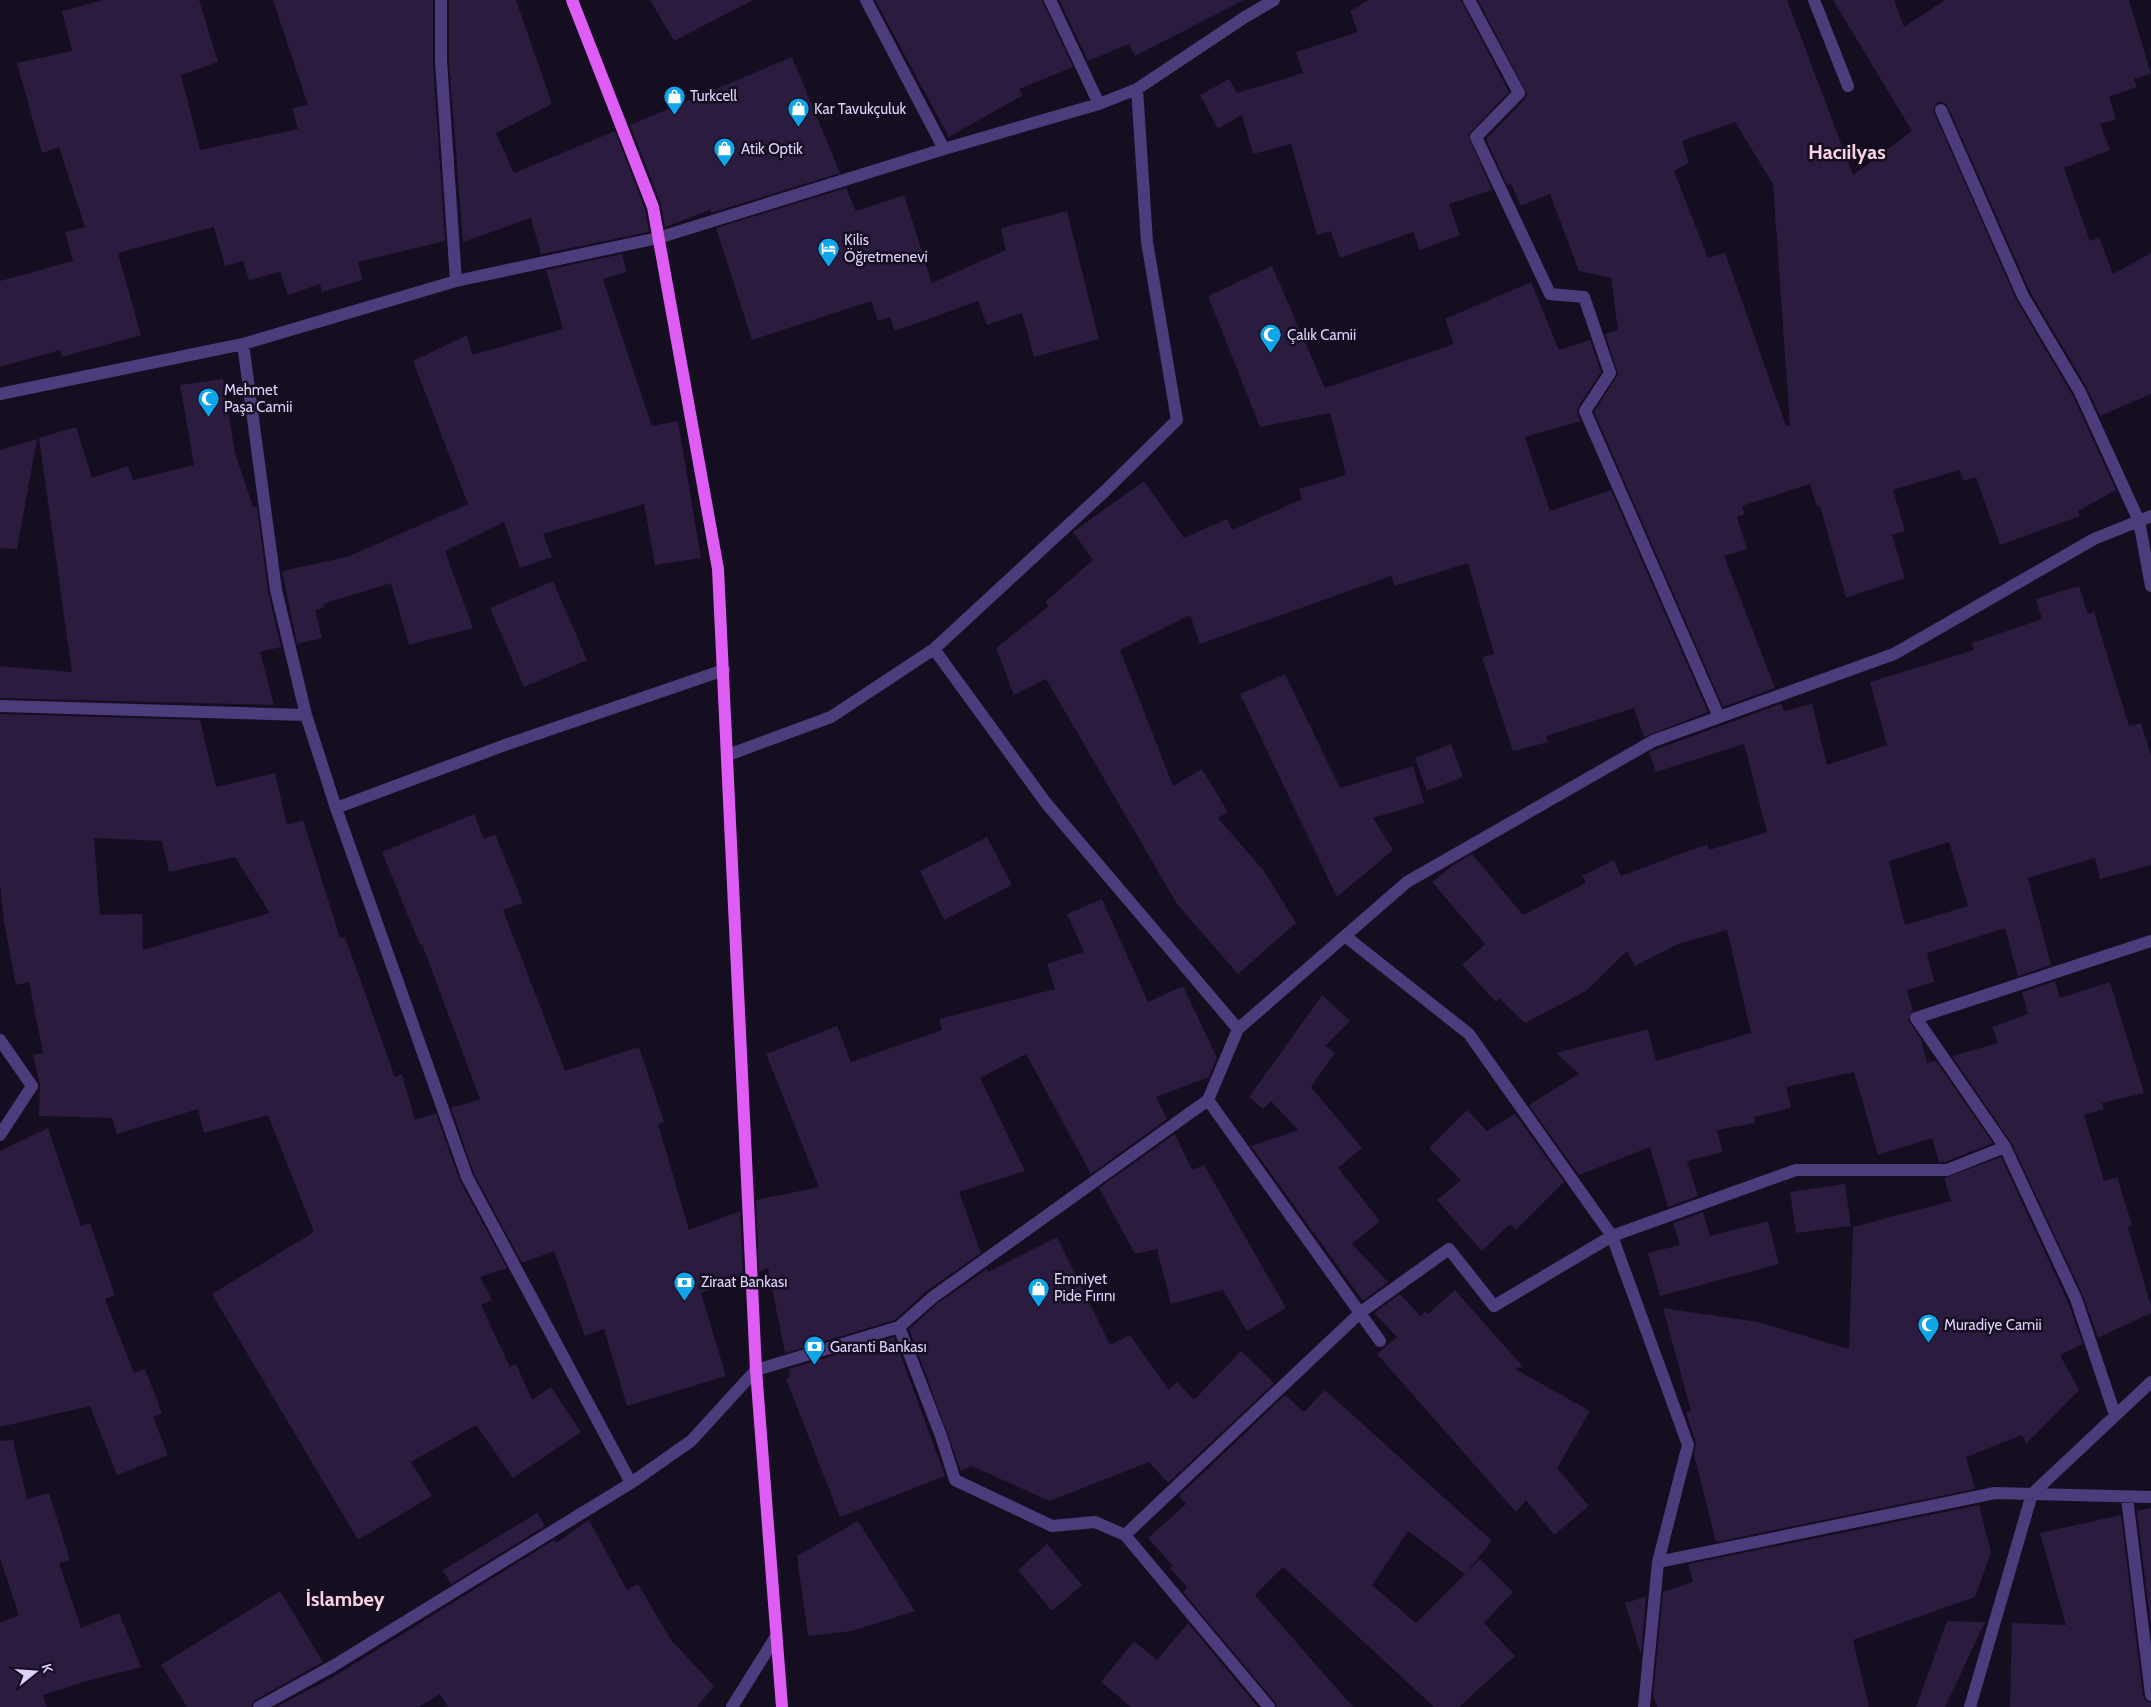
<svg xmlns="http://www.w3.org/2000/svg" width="2151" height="1707" viewBox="0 0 2151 1707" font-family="Cabin,sans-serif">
<rect width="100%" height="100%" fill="#150e20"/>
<!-- building -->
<path fill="#2a1b3f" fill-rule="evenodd" d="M103,0H199L218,62L181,75L200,150L298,129L292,108L308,105L273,0H433V61L445,241L358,262L363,280L322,292L320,284L288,295L280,272L249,280L243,261L225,266L214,227L118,253L141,335L62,357L60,350L0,367V281L73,261L65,232L85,227L59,147L42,153L17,63L72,51L62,11Z
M449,0H516L552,104L496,133L514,173L615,131L645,209L649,232L541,254L531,218L463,242L449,61Z
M650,0H753L674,41Z
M875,0H1042L1073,67L1019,89L1023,95L949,137Z
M1059,0H1244L1135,56L1129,44L1088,61Z
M1369,0H1461L1509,92L1468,135L1492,190L1449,204L1460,235L1420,250L1413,232L1340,258L1331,231L1317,235L1291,144L1253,154L1242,115L1218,129L1200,95L1229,79L1237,93L1303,73L1296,52L1358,32L1350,11Z
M1478,0H1787L1853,175L1912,131L1833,0H1894L1904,27L1945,0H2129L2151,74L2134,79L2137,87L2109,97L2116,119L2100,124L2110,150L2064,168L2090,241L2099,237L2113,274L2151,253V394L2100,416L2087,388L2030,292L1948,107L1945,103L1938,102L1933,110L2016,299L2073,396L2116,490L2078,511L2080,516L2000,545L1976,477L1964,481L1959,470L1893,490L1905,531L1892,535L1905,578L1846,598L1820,506H1817L1810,484L1742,506L1745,514L1737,517L1747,549L1724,556L1775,688L1723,707L1594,412L1618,374L1605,334L1618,330L1611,278L1579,271L1550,194L1521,206L1511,184L1507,185L1486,139L1525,99L1527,94ZM1735,122L1773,184L1790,425L1786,426L1725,253L1708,258L1674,171L1689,163L1682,141Z
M792,57L840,173L711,213L710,210L665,227L661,204L630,125Z
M846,188L856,211L904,195L932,283L1006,250L1001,228L1067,211L1099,339L1034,357L1022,313L987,325L978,301L895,331L890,317L878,321L871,301L752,340L716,228Z
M622,254L627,272L603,279L652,426L678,421L701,558L655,565L644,504L543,534L552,557L520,568L504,522L445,551L473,628L409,645L391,583L323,604L324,608L315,610L322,638L297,644L282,571L347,557L468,504L413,361L467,335L472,355L563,329L546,270Z
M1272,266L1325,388L1454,344L1445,319L1531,282L1559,350L1590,340L1601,372L1578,407L1577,414L1581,421L1525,437L1550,511L1611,490L1708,712L1644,737L1634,708L1546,736L1548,742L1513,751L1482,657L1494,654L1468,563L1395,586L1391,576L1200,644L1190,615L1120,650L1173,786L1202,769L1228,812L1218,818L1264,871L1296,923L1238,974L1177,904L1046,679L1014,695L996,648L1049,606L1045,602L1093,560L1073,532L1144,481L1184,538L1227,519L1232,530L1302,499L1299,489L1346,475L1330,413L1260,427L1208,296Z
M223,379L235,453L253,507L257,506L268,591L281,647L260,652L274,705L0,698V666L72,672L39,438L76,427L92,478L128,466L133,480L194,465L180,385Z
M37,439L17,549L0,548V450Z
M553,581L587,660L524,687L490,608Z
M2079,586L2088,614L2094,612L2129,726L2141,723L2151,755V865L2100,879L2095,858L2028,878L2051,965L2018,976L2005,928L1927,953L1934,982L1907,990L1913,1011L1908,1020L1921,1039L1927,1063L1936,1061L1993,1143L1945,1162H1939L1932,1138L1878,1155L1854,1072L1786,1087L1791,1108L1754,1117L1755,1123L1717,1130L1723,1152L1687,1161L1698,1196L1668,1207L1650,1147L1579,1175L1529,1105L1579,1074L1556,1053L1648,1029L1656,1061L1751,1033L1727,930L1678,944L1635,966L1627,951L1586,991L1525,1023L1499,998L1496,1002L1462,965L1485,944L1432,882L1453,865L1472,854L1523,915L1586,883L1582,876L1614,860L1621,876L1707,844L1709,850L1767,832L1744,744L1656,772L1649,752L1781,704L1784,711L1812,704L1827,765L1887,745L1870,682L1974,650L1972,643L2042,619L2036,599ZM1949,842L1968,906L1905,925L1889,861Z
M1285,674L1340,788L1413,766L1424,803L1373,818L1393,850L1337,897L1240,694Z
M0,714L200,720L216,787L275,773L287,825L303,820L340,938L345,937L395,1077L402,1074L415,1120L436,1113L460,1181L507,1268L480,1277L492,1300L481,1305L510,1367L516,1364L532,1400L551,1387L581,1432L513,1478L476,1425L411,1462L432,1496L358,1540L212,1294L314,1232L268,1115L204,1133L198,1109L117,1134L112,1118L39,1116L40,1085L33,1055L43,1053L29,982L16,985L4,922L0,884ZM94,838L162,841L169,872L235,857L270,913L143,950L142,914L100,915Z
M1451,744L1463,777L1427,791L1415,758Z
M474,814L484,839L495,834L523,903L503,910L565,1071L639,1047L664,1122L658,1124L689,1230L740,1211L743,1278L701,1293L726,1376L627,1406L604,1329L585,1336L554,1251L522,1263L474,1174L451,1108L480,1099L422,944L420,945L382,852Z
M987,837L1012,885L944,920L920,871Z
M1102,899L1148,1002L1183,986L1217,1058L1209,1077L1156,1097L1167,1119L1091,1174L1026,1054L980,1078L1025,1171L959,1192L981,1253L928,1290L895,1320L785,1353L768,1268L759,1272L756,1200L819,1187L766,1054L837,1026L851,1062L942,1030L939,1019L1055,989L1047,964L1084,952L1067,914Z
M2055,981L2060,998L2110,982L2144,1093L2102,1103L2104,1109L2084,1115L2104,1181L2117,1177L2132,1225L2128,1227L2151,1306V1313L2098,1338L2083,1296L2012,1144L1952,1056L1998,1043L1992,1027L2028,1014L2022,992Z
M1322,995L1350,1021L1325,1046L1335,1053L1311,1087L1362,1148L1338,1168L1380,1221L1352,1244L1388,1282L1363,1301L1251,1146L1298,1130L1271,1101L1263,1109L1249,1097Z
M1467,1110L1487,1131L1515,1114L1564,1182L1516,1230L1510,1224L1482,1251L1437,1200L1461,1180L1429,1148Z
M48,1128L81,1226L90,1223L115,1295L105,1299L134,1373L145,1369L162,1413L153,1417L168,1455L117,1475L90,1406L0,1427V1151Z
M1175,1134L1192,1170L1204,1165L1286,1308L1247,1331L1223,1290L1171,1304L1157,1249L1135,1254L1099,1188Z
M2001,1157L2068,1302L2083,1344L2060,1355L2079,1390L2026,1444L2022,1435L1966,1457L1975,1489L1716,1542L1694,1455L1696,1443L1686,1412L1691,1411L1663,1308L1758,1322L1849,1349L1853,1227L1951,1201L1944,1178Z
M1845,1184L1851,1226L1796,1233L1790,1192Z
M1703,1212L1710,1236L1768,1221L1779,1264L1660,1296L1648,1253L1680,1245L1673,1223Z
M1057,1237L1110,1345L1130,1335L1169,1390L1177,1382L1194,1400L1241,1351L1274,1383L1168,1483L1149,1462L1050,1501L971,1466L961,1471L909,1329L938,1303L987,1269L988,1272Z
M1455,1290L1523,1367L1515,1369L1590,1411L1557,1468L1589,1506L1554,1535L1526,1500L1516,1512L1377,1354L1397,1337L1374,1313L1400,1294L1420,1316L1425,1312L1428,1314Z
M894,1337L945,1476L840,1517L786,1379L790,1377L789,1369Z
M1325,1390L1492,1541L1465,1574L1408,1531L1372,1585L1416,1623L1480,1559L1513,1592L1484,1623L1515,1656L1459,1707H1434L1283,1567L1255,1595L1353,1707H1277L1275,1702L1183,1592L1187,1587L1170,1568L1173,1566L1148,1538L1186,1504L1179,1496L1285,1395L1304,1412Z
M13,1440L27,1499L49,1493L70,1560L59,1563L81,1628L119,1613L141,1667L90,1680L43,1695L47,1707H0V1623L19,1615L0,1558V1441Z
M1979,1505L1991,1552L1975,1597L1853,1640L1869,1707H1657L1653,1696L1663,1592L1693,1582L1688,1564Z
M2151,1508V1628L2137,1511Z
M537,1513L545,1526L451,1584L443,1570Z
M2121,1515L2143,1696L2145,1700L2151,1703V1707H2010L2012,1623L2066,1625L2040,1533Z
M589,1520L627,1590L638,1584L671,1640L714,1686L697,1707H448L440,1694L419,1707H276L333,1677L554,1540L556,1543Z
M858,1521L915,1611L852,1631L808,1636L797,1556Z
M1047,1544L1082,1585L1052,1611L1018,1570Z
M280,1591L323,1662L255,1700L251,1707H187L161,1665Z
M1646,1597L1641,1655L1625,1603Z
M1947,1621L1985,1622L1945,1707H1916Z
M1188,1623L1258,1707H1131L1101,1682L1134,1641L1157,1660Z"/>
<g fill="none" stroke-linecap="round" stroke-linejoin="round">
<!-- minor -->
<path stroke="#4c3c7c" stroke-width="12" d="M441,0V61L456,281
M866,0L944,149
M1050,0L1099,104
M1469,0L1519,93L1476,137L1550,294L1584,297L1610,373L1585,411L1719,717
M1814,0L1848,86
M1941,110L2023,296L2080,392L2139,521L2151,586
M243,344L276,590L306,715L336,808L467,1177L631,1483
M0,394L243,344L456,281L658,238L944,149L1099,104L1137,89L1245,17L1274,0
M934,649L1046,803L1238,1029
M0,706L306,715
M728,755L831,717L934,649L1105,491L1177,420L1147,242L1137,89
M336,808L505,745L724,670
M1345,936L1469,1034L1612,1236L1688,1445L1658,1562L1644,1707
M0,1040L32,1086L0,1135
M1208,1100L1380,1341
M899,1327L941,1436L955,1480L1052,1526L1095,1522L1125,1535L1269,1707
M2115,1415L2076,1299L2005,1147L1916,1018L2151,941
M2127,1498L2151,1695
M1125,1535L1361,1312L1449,1249L1494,1306L1612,1236L1796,1170H1947L2005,1147
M1658,1562L1995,1493L2151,1497
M259,1707L333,1666L631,1483L691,1441L756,1370L899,1327L933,1297L1208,1100L1238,1029L1407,882L1653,741L1894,654L2094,539L2151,516
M732,1707L775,1638
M1970,1707L2032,1494L2151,1382"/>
<!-- major -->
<path stroke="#dd5df5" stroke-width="12" d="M572,0L653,207L718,569L756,1370L782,1707"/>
</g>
<!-- icons -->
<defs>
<symbol id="shop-pin" viewBox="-11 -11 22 30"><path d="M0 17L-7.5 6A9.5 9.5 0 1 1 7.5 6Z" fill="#0ea5ea" stroke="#150e20"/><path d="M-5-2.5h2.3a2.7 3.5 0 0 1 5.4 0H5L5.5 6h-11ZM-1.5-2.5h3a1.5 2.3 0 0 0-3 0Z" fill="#fff"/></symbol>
<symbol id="hotel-pin" viewBox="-11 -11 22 30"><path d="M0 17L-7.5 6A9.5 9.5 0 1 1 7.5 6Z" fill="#0ea5ea" stroke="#150e20"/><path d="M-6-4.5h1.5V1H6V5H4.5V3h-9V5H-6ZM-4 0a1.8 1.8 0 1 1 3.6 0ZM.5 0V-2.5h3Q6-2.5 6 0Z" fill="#fff"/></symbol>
<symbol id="mosque-pin" viewBox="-11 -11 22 30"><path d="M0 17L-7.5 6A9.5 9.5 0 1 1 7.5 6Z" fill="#0ea5ea" stroke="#150e20"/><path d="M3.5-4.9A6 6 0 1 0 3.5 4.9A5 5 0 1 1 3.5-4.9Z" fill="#fff"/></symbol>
<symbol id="bank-pin" viewBox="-11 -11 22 30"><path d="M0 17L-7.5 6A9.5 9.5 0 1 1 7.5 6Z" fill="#0ea5ea" stroke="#150e20"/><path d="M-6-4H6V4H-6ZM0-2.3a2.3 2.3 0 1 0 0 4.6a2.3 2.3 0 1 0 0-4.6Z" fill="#fff"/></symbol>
</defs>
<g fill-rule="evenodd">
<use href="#shop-pin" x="662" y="84" width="25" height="34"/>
<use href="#shop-pin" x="786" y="96" width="25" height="34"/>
<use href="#shop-pin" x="712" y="136" width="25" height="34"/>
<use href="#hotel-pin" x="816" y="236" width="25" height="34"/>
<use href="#mosque-pin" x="1258" y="322" width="25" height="34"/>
<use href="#mosque-pin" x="196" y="386" width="25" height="34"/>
<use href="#bank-pin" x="672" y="1270" width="25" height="34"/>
<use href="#shop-pin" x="1026" y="1276" width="25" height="34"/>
<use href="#mosque-pin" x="1916" y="1312" width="25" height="34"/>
<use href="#bank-pin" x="802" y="1334" width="25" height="34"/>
</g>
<g text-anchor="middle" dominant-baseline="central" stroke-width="5" stroke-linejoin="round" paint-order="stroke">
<!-- poi labels -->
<g font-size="15" fill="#ded0fc" stroke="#150e20" text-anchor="start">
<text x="690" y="96">Turkcell</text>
<text x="814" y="109">Kar Tavukçuluk</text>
<text x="741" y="149">Atik Optik</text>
<text x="844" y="240">Kilis<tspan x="844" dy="17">Öğretmenevi</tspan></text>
<text x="1287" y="335">Çalık Camii</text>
<text x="224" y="390">Mehmet<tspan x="224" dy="17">Paşa Camii</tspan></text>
<text x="1054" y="1279">Emniyet<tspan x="1054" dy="17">Pide Fırını</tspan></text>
<text x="701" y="1282">Ziraat Bankası</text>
<text x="1944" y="1325">Muradiye Camii</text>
<text x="830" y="1347">Garanti Bankası</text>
</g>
<!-- district labels -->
<g font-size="20" font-weight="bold" fill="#fcd1e4" stroke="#150e20">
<text x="1847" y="152">Hacıilyas</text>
<text x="345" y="1599">İslambey</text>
</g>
</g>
<!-- north arrow -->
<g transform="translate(35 1672) rotate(73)" stroke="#150e20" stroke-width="4" paint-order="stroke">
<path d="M0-4L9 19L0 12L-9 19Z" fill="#ded0fc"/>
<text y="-8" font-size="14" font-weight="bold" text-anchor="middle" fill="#ded0fc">K</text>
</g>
</svg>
